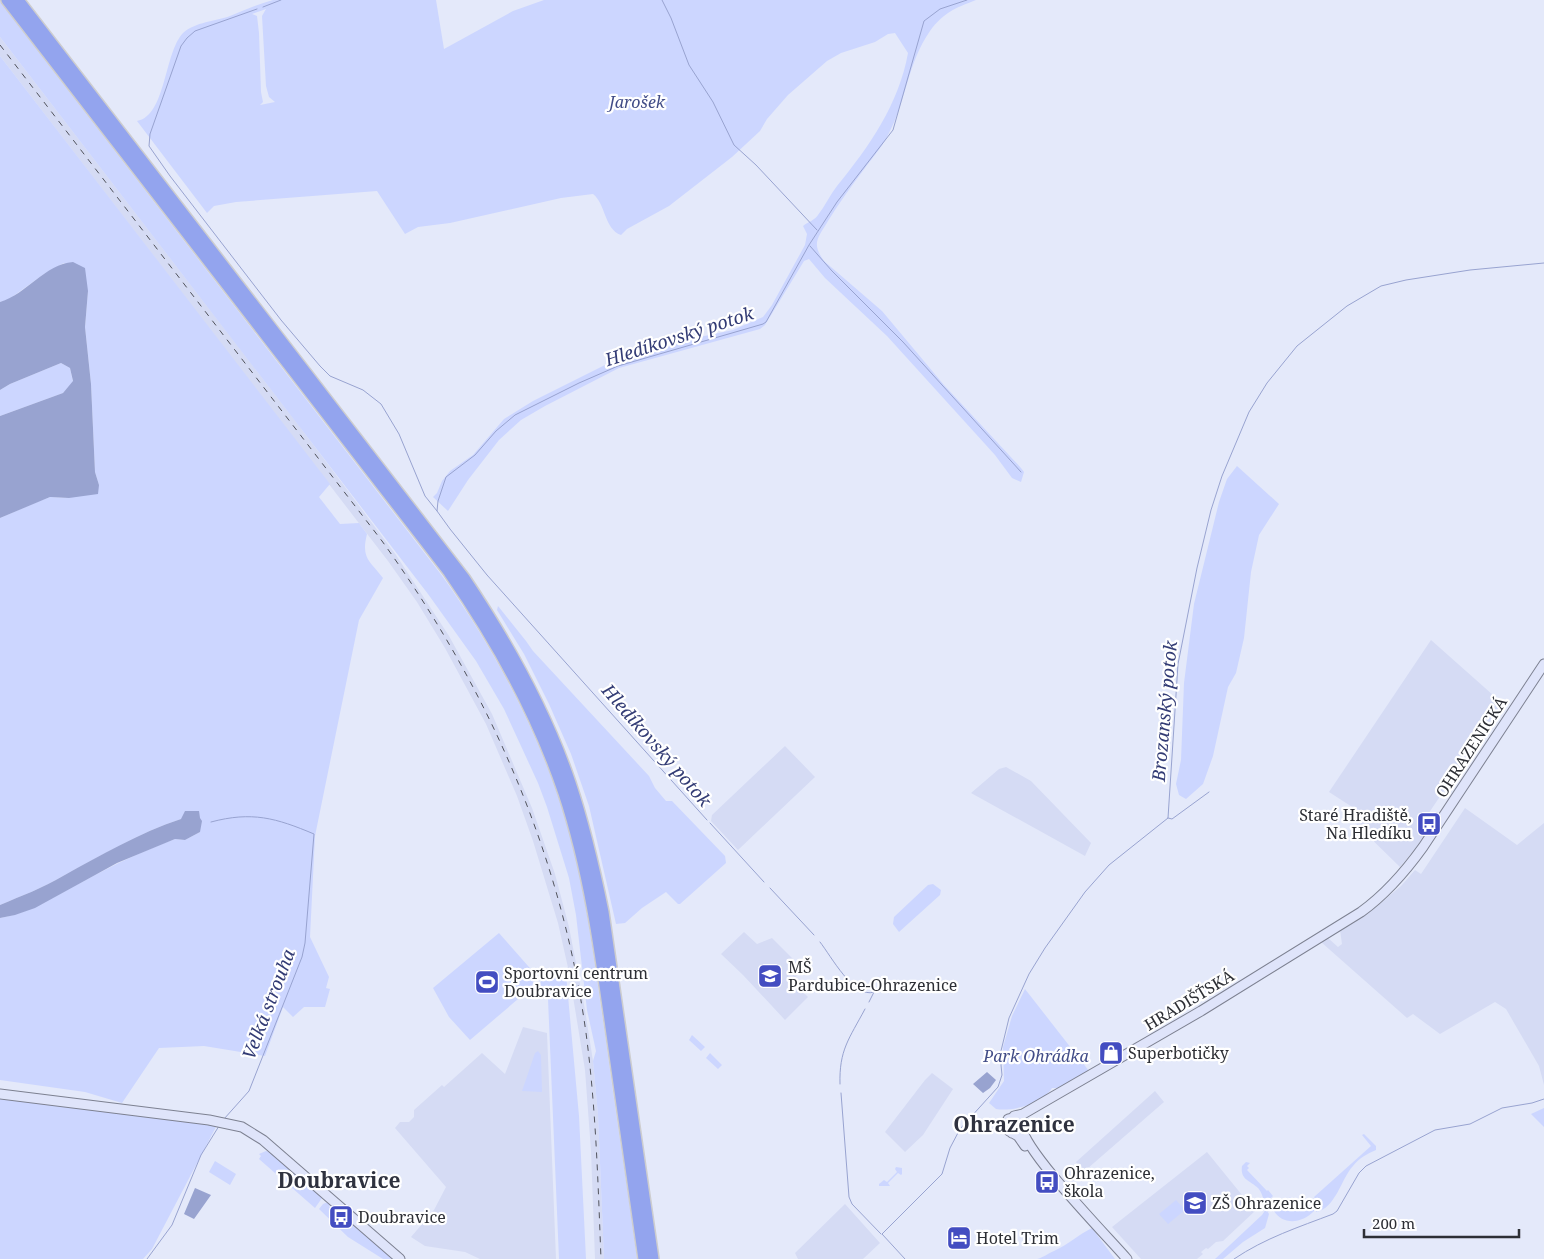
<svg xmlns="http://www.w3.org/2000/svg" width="1544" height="1259" viewBox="0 0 1544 1259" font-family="'Noto Serif',serif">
<rect width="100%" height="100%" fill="#e4e9fa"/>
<!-- built -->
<path fill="#d5dbf4" d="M0,37L300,427L396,555L449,636L492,714L532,808L555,874L569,927L585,1010L593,1061L598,1115L604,1259H595L591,1151L585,1070L569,972L558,923L533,841L517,796L486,724L445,648L417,602L388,561L0,56Z
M1431,640L1502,703L1481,735L1476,736L1463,756L1464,761L1422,823L1427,826L1423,832V837L1415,849L1400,867L1356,824L1363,814L1329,792Z
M785,746L815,777L738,850L711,821L712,815Z
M1006,767L1031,781L1091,843L1085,856L971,793L999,769Z
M1465,808L1517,845L1544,823V1085L1539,1066L1506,1009L1495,1002L1440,1034L1413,1014L1407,1018L1321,942L1328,938L1338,947L1342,944L1340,930L1376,907L1401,886L1415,870L1421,874Z
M744,932L757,944L772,938L797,963V975L792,981L808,997L785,1020L743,975L721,954Z
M523,1027L547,1033L556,1259H480L465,1252L425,1246L411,1237L434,1210L446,1187L395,1128L400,1122H409L414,1117V1110L442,1085L444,1087L482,1053L505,1074Z
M932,1073L953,1089L923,1135L905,1152L885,1132L925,1080Z
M1155,1091L1164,1102L1072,1182L1068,1177L1079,1167L1076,1162Z
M1207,1152L1255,1211L1223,1241L1216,1242L1208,1249L1206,1248L1201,1252L1203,1254L1197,1259H1141L1112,1227Z
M845,1204L880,1243L863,1259H798L795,1253Z"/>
<!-- green -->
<path fill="#ccd6ff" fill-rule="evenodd" d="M273,0H436L444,49L513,11L544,0H976C955,8 943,13 930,31C908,62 906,101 889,133C883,146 873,157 865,168C852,185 839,203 828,221C818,238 811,243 824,261L882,311L944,385L1021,468L1024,472L1021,482L1012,478L995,455L887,336L825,278L809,259L804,261L765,325L760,329L619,368L545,406L521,420L499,440L468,480L448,511L433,497L437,493L442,481L450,471L473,455L504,419L533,401L609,363L695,338L733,330L763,317L772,305L805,245L807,234L803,226C808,222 815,220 818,215C825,206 830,195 837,186C869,147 899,104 908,53L895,33L888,34L875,42L841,53L827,61L788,95L767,119L760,131L732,157L669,206L627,229L621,235C604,229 606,204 593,194L561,198L450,223L418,227L405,234L377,191L236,202L214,206L207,213L137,121C166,116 164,53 183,33C195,22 216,21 230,16C245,10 258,4 273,0ZM266,9L262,16L266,86L269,97L275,102L260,105L263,102L261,92L259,33L257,16L252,14Z
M0,2L443,577C491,645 529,714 557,793C584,871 593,953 605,1034C615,1109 627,1184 637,1259H604L598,1115L593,1061L596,1051L587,1010L576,915L569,878L547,807L538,783L504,709L476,661L428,594L0,37Z
M0,56L330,484L319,497L340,524L359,523L367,534C361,558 369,560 383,578L359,620L315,836L310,937L329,977L326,988L330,989L325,1007H304L293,1017L283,1007L265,1056L204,1046L159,1048L122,1103L85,1092L0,1080V918C34,912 54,896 84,881C113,865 143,851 175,839L185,840L200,832L181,819C139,833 102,855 63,876C43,888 21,896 0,905V518L37,502L50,497L69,498L99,485L95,472L91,384L85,327L88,291L64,263L44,274L8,300L0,302Z
M61,363L70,368L73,382L63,393L0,416V390L10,384Z
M1237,466L1279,504L1259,535L1251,572L1244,638L1236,673L1228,687L1213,756L1203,784L1186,799L1179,795L1176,784L1181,760L1184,683L1194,604L1219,502L1227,479Z
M498,606L526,641L533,651L649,776L655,788L666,801H672L725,856L726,863L680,904H678L666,892L642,908L625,923L616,924L589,806L571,754L549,704L524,654L497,610Z
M933,884L941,890L940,895L899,932L893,924L894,917L928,885Z
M499,933L536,975L531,988L470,1040L449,1017L433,988Z
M552,972L566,974L579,1116L586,1259H559L548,999H536L541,981Z
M1025,989L1089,1071L1058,1088H1052C1043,1103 1014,1112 996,1109L989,1103L1004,1081L1003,1047L1012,1016Z
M692,1035L705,1047L701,1051L689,1040Z
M538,1051L541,1055L542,1092L522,1091L535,1053Z
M710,1053L722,1065L718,1069L706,1058Z
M0,1099L143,1114L217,1125L152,1249L143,1259H0Z
M1544,1108V1127L1531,1114Z
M1364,1134L1376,1146V1150C1367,1154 1359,1158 1353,1166C1341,1179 1336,1208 1316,1212V1207L1313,1203L1316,1200L1314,1197L1371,1146L1362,1135Z
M266,1151L272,1152L321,1195L322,1198L315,1208L259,1159L261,1156L259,1154Z
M215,1161L236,1174L230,1185L209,1172Z
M1246,1162L1250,1163L1247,1166L1249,1168L1247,1170L1267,1191L1268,1190L1273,1196L1265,1203C1263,1199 1262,1192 1258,1188C1250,1180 1240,1180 1242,1166Z
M896,1167L902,1168V1174L901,1175L898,1173L888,1183L890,1186H879V1184L884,1180L887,1182L897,1172L895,1169Z
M1290,1197L1302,1204L1310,1203L1314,1207V1211C1303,1223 1283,1226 1274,1211Z
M1176,1200L1185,1210L1168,1224L1159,1214Z
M328,1202L331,1205L329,1206L333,1213L341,1219L347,1220L357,1228H360L395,1259H383L348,1237L319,1209L323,1204Z
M1266,1209L1269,1214L1265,1228L1243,1242L1223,1259H1215L1262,1215Z
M1092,1228L1115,1259H1037C1043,1258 1048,1253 1054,1251C1069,1244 1078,1235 1092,1228Z"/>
<!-- water -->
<path fill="#98a3d0" d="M73,262L85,268L88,291L85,327L91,384L95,472L99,485L98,494L69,498L50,497L0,518V416L63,393L73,381L70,368L61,363L10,384L0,390V302C27,294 45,264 73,262Z
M185,811H199L200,818L202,821L200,832L185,840L175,839L117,863L35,908L15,915L0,918V905C21,896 43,888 63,876C101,855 139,833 181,819Z
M987,1072L996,1080L990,1088L983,1093L973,1084Z
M195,1188L211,1195L194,1219L184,1214Z"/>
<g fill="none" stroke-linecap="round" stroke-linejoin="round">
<!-- stream -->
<path stroke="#98a3d0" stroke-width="1" d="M662,0L671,18L689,65L713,102L734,145L756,165L817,230
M263,7L281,0
M257,9L195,31L187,38L181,46L150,134L149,146L170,176L281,320L320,366L330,376L363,390L381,404L399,434L425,496L437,511
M810,246L832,271L903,342L1021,472
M1168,818L1172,819L1209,792
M707,820L487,575L450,529L437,511L438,501L446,477L475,455L496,431L515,415L579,383L618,366L763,324L766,322L809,245L837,202L893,130L924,21L940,9L967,0
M211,822C252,811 276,818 314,834L305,943L302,957L249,1091L224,1119
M710,823L764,882
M770,888L814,935
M820,942C831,956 854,999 874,992L869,1002
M840,1084C839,1050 849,1039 865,1009
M841,1093L849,1197L852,1204L881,1234
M147,1259L172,1225L201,1155L219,1126
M905,1259L882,1234L942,1174L950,1148L960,1129L998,1087L1002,1075L1000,1055L1009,1018L1029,974L1045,948L1085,892L1109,865L1168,818L1178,664L1197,568L1211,510L1222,476L1249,412L1267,383L1297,346L1347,306L1381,286L1406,280L1470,270L1544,263
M1234,1259C1265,1238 1299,1227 1333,1214L1337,1211L1359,1173L1366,1166L1435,1130L1470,1124L1502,1108L1532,1103L1544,1099"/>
<defs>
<path id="secondary" d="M0,1094L209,1120L242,1127L263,1140L400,1259
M1014,1116L1023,1114L1054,1096L1201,1011L1361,912C1386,894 1405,872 1423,847L1544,664
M1022,1127C1024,1151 1107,1236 1127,1259
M1012,1133L1018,1132L1022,1127V1121L1016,1117L1008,1119L1006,1127L1009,1131L1018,1136L1025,1146"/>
<path id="highway" d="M7,0L449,572C497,641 537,713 564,793C589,869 600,948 611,1027C622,1104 633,1182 644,1259
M18,0L464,578C507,642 545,709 570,783C584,825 594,868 603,912L653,1259"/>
</defs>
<!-- secondary casing -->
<use href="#secondary" stroke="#7d8191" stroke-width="11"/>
<!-- highway casing -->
<use href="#highway" stroke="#cdcdcf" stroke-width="14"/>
<!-- secondary -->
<use href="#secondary" stroke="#dfe4fa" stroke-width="9"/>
<!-- highway -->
<use href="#highway" stroke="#93a4ee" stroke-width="11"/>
<!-- rail -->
<path stroke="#51535c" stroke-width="1" stroke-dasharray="6 6" stroke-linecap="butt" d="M0,45L382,541C488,688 561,852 586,1033C596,1108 598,1183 601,1259"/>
</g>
<!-- icons -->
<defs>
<symbol id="bus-square" viewBox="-11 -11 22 22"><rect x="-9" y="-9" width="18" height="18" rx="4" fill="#434dc1" stroke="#fff"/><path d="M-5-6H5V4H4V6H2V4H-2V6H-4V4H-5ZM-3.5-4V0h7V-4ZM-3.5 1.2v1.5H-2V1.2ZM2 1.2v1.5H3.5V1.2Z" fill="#fff"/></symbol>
<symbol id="school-square" viewBox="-11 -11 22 22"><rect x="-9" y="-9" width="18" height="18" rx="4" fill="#434dc1" stroke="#fff"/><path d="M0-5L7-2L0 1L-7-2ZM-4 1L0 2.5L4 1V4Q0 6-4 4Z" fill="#fff"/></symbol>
<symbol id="stadium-square" viewBox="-11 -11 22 22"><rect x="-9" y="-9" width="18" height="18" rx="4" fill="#434dc1" stroke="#fff"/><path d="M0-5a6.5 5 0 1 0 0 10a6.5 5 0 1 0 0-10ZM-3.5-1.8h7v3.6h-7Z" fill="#fff"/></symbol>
<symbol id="shop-square" viewBox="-11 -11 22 22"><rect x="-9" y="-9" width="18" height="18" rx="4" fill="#434dc1" stroke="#fff"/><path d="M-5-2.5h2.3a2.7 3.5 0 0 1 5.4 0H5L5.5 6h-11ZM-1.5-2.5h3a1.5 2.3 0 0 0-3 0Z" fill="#fff"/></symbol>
<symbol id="hotel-square" viewBox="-11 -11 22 22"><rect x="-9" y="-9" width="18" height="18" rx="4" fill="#434dc1" stroke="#fff"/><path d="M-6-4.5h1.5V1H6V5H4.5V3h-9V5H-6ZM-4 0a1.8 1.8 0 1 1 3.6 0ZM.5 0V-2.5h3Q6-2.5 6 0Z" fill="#fff"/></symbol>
</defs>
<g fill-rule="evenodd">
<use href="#bus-square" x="1415" y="810" width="28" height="28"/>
<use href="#school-square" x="756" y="962" width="28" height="28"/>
<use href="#stadium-square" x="473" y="968" width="28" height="28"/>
<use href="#shop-square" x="1097" y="1039" width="28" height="28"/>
<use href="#bus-square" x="1033" y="1168" width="28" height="28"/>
<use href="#school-square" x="1181" y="1189" width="28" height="28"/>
<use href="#bus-square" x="327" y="1203" width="28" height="28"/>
<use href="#hotel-square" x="945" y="1224" width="28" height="28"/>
</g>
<g text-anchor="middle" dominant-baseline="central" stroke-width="4.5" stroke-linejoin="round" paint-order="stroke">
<!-- park labels -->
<g font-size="16" font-style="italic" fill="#414c87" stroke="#fff">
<text x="637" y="102">Jarošek</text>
<text x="1036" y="1056">Park Ohrádka</text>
</g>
<!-- street labels -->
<g font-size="16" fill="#2d2f35" stroke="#fff">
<text transform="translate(1471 747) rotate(-57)">OHRAZENICKÁ</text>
<text transform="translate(1189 1000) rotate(-31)">HRADIŠŤSKÁ</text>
</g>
<!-- poi labels -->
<g font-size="16" fill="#2d2f35" stroke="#fff" text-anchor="start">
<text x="1412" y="815" text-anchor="end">Staré Hradiště,<tspan x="1412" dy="18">Na Hledíku</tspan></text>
<text x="788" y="967">MŠ<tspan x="788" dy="18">Pardubice-Ohrazenice</tspan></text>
<text x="504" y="973">Sportovní centrum<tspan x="504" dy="18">Doubravice</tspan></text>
<text x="1128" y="1053">Superbotičky</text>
<text x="1064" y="1173">Ohrazenice,<tspan x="1064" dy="18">škola</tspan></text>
<text x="1212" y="1203">ZŠ Ohrazenice</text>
<text x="358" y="1217">Doubravice</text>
<text x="976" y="1238">Hotel Trim</text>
</g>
<!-- water labels -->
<g font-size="18" font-style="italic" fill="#333c75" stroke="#fff">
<text transform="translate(679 336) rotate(-18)">Hledíkovský potok</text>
<text transform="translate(1164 711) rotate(-85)">Brozanský potok</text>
<text transform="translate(657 745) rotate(49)">Hledíkovský potok</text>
<text transform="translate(268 1004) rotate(-69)">Velká strouha</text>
</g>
<!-- district labels -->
<g font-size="21" font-weight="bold" fill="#2f323f" stroke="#fff">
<text x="1014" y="1124">Ohrazenice</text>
<text x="339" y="1180">Doubravice</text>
</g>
</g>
<!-- scale -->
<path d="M1364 1229v8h155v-8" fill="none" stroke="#2d2f35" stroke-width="2.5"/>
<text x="1372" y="1229" font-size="15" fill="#2d2f35" stroke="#ffffff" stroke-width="4" paint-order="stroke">200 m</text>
</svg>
